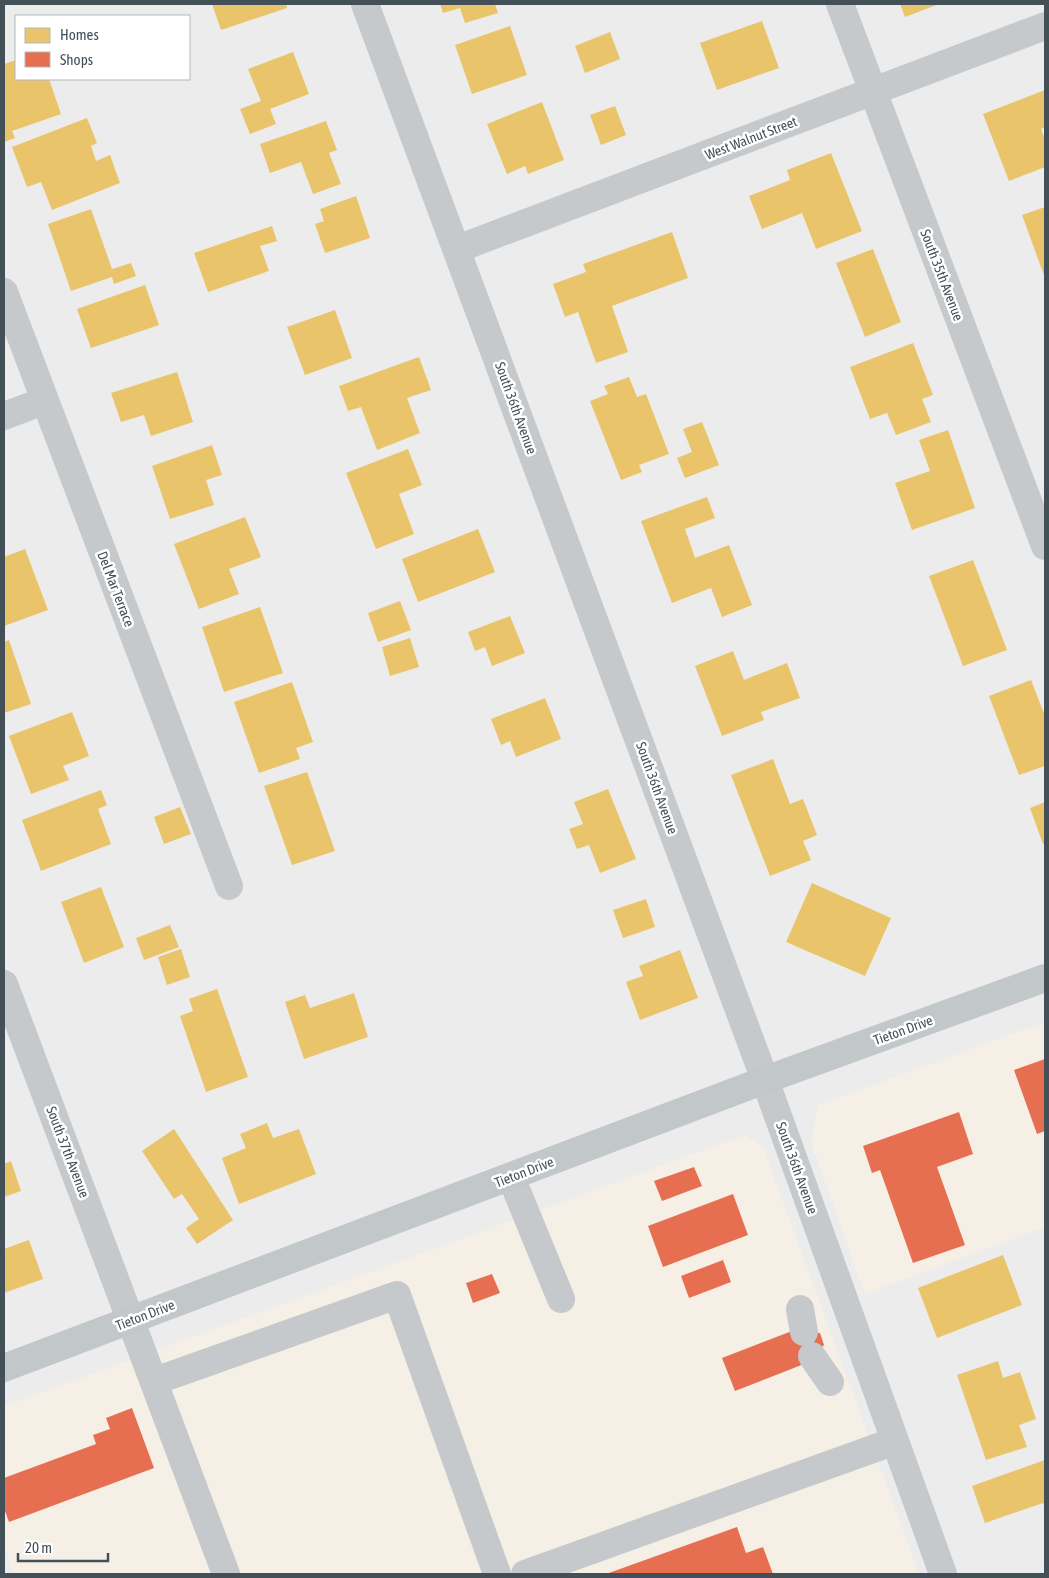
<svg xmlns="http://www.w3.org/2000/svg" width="1049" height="1578" viewBox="0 0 1049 1578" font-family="'Asap Condensed',sans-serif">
<rect width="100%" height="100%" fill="#edecec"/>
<!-- commercial -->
<path fill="#f5efe6" d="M1045,1022V1227L865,1294L811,1142L818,1105Z
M745,1135L763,1147L919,1574H14L4,1548V1406Z"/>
<!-- homes -->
<path fill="#e9c46a" d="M212,4H286L287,8L221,30Z
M440,4H495L498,13L465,23L460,8L443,13Z
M900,4H939L905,17Z
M762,21L779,68L717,90L700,43Z
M510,26L527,75L472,94L455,45Z
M610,32L620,59L585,73L575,46Z
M293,52L309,94L270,109L276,124L250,134L240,109L261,101L248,69Z
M16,60V79H49L61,114L12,131L15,138L4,142V64Z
M1045,90V127L1041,129L1045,139V167L1009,181L983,114Z
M542,102L564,160L528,174L525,166L507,174L487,124Z
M615,106L626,135L601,145L590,115Z
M87,118L97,143L91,146L96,161L110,155L120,183L52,210L41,182L27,187L12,147Z
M326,121L337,150L329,153L341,184L313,194L301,162L270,173L260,144Z
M831,153L862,231L816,249L802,213L762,229L749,196L790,180L787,170Z
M356,196L370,238L325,253L315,224L324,221L320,209Z
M1045,207V278L1022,215Z
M91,209L112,269L131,263L136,276L114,284L112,277L71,291L48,224Z
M272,226L277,241L260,246L269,271L208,292L194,253Z
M672,232L688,278L612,306L628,352L596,363L578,312L565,317L553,284L586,272L583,264Z
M873,249L901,322L865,337L836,263Z
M145,285L159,325L91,348L77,309Z
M335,310L352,358L305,375L287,327Z
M913,343L933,395L922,399L931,422L896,435L887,413L870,419L850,367Z
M419,357L431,390L407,398L420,433L377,450L361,407L348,411L339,386Z
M177,372L193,422L151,436L144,415L121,422L111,393Z
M629,377L637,397L646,394L669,454L639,465L642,472L621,480L590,401L608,394L604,386Z
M702,422L719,465L685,478L677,458L692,452L683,429Z
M948,430L975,508L912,530L895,483L930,471L919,440Z
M212,445L222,475L206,480L214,505L170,519L152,466Z
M408,449L422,485L399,494L414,534L376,549L346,473Z
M707,497L715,518L685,529L695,558L729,545L752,605L722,617L711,588L672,603L641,521Z
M245,517L261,557L229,569L239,594L199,609L174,544Z
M478,529L495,572L418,602L402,559Z
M25,549L48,610L4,626V557Z
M973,560L1007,650L963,666L929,576Z
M400,601L411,630L378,642L368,613Z
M260,607L283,673L224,692L202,627Z
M510,616L525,653L492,666L485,647L475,651L468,632Z
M410,638L419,667L390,676L382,647Z
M9,640L31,704L4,713V642Z
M733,651L744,680L787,663L800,698L761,712L764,720L722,736L695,666Z
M1031,680L1045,716V766L1019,775L989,696Z
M292,682L313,742L296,748L300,759L259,773L234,702Z
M545,698L561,739L516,757L510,741L501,745L491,719Z
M72,712L89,756L63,766L69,780L31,794L9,736Z
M773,759L790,804L803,799L817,835L803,841L811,860L770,876L731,775Z
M307,772L335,851L292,865L264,786Z
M608,789L636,859L600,873L589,845L577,849L569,829L583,824L574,802Z
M101,790L107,805L98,809L111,844L41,871L22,820Z
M1045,802V844H1043L1030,808Z
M180,807L191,834L164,844L154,817Z
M812,883L891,918L865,976L786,942Z
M101,887L124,947L84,963L61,902Z
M646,899L655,927L623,938L613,910Z
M170,925L179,947L144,960L136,938Z
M181,949L190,977L167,985L158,957Z
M680,950L698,998L640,1020L626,982L643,976L639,966Z
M217,989L248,1077L206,1092L180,1016L193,1011L189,999Z
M354,993L368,1037L304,1059L285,1002L305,995L310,1008Z
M267,1123L273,1138L299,1129L316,1174L239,1204L222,1158L246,1148L240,1134Z
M174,1129L233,1220L197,1244L186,1228L199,1219L182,1194L174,1199L142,1151Z
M11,1161L21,1191L4,1197V1164Z
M29,1240L43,1279L4,1293V1249Z
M1003,1255L1022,1305L937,1338L918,1288Z
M998,1361L1003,1378L1020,1372L1036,1419L1019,1425L1027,1447L986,1460L957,1375Z
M1045,1460V1509L1043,1503L985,1523L972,1486Z"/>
<!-- shops -->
<path fill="#e76f51" d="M1045,1059V1131L1037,1134L1014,1070Z
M959,1112L973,1154L937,1167L965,1245L913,1263L880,1170L872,1173L863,1146Z
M694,1167L702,1186L662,1201L654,1181Z
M733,1194L748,1235L663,1267L648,1226Z
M723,1260L731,1282L689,1298L681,1276Z
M492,1274L500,1293L473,1303L466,1283Z
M792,1331L820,1333L824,1345L804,1364L735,1391L722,1358Z
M132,1408L154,1468L9,1522L4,1508V1478L96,1444L93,1435L110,1429L106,1418Z
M737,1527L746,1553L763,1547L773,1574H606Z"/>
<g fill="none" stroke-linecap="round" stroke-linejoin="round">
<!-- minor -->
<path stroke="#c6c9cb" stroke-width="28" d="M365,4L765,1080L943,1574
M840,4L1045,546
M457,249L1045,26
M4,292L229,886
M4,416L44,401
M4,984L226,1574
M511,1177L561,1299
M800,1309L804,1332
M812,1356L830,1382
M155,1381L397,1295L497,1574
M525,1574L895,1441"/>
<!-- major -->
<path stroke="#c2c7c9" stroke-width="28" d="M4,1368L765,1080L1045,978"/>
</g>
<g text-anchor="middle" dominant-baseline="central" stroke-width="5" stroke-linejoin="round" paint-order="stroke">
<!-- street labels -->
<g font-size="14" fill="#445058" stroke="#fff">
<text transform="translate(751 138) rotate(-21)">West Walnut Street</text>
<text transform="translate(942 275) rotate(69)">South 35th Avenue</text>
<text transform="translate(516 408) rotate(70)">South 36th Avenue</text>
<text transform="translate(116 589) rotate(69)">Del Mar Terrace</text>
<text transform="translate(657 788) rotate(70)">South 36th Avenue</text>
<text transform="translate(903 1030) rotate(-20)">Tieton Drive</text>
<text transform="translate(68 1152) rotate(69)">South 37th Avenue</text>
<text transform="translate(797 1168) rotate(70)">South 36th Avenue</text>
<text transform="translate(524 1172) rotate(-21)">Tieton Drive</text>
<text transform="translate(145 1315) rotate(-21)">Tieton Drive</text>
</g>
</g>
<!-- border -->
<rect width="1049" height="1578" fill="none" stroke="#445058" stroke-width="10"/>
<!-- legend -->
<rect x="15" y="15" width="175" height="65" fill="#ffffff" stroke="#b4b9bc"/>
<rect x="25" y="28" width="25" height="15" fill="#e9c46a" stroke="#b4b9bc"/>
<text x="60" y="40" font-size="15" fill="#445058">Homes</text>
<rect x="25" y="52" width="25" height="15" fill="#e76f51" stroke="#b4b9bc"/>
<text x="60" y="65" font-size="15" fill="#445058">Shops</text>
<!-- scale -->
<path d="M18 1553v8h90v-8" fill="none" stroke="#445058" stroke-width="2.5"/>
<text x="25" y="1553" font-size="15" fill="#445058" stroke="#ffffff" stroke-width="4" paint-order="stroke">20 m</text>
</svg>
